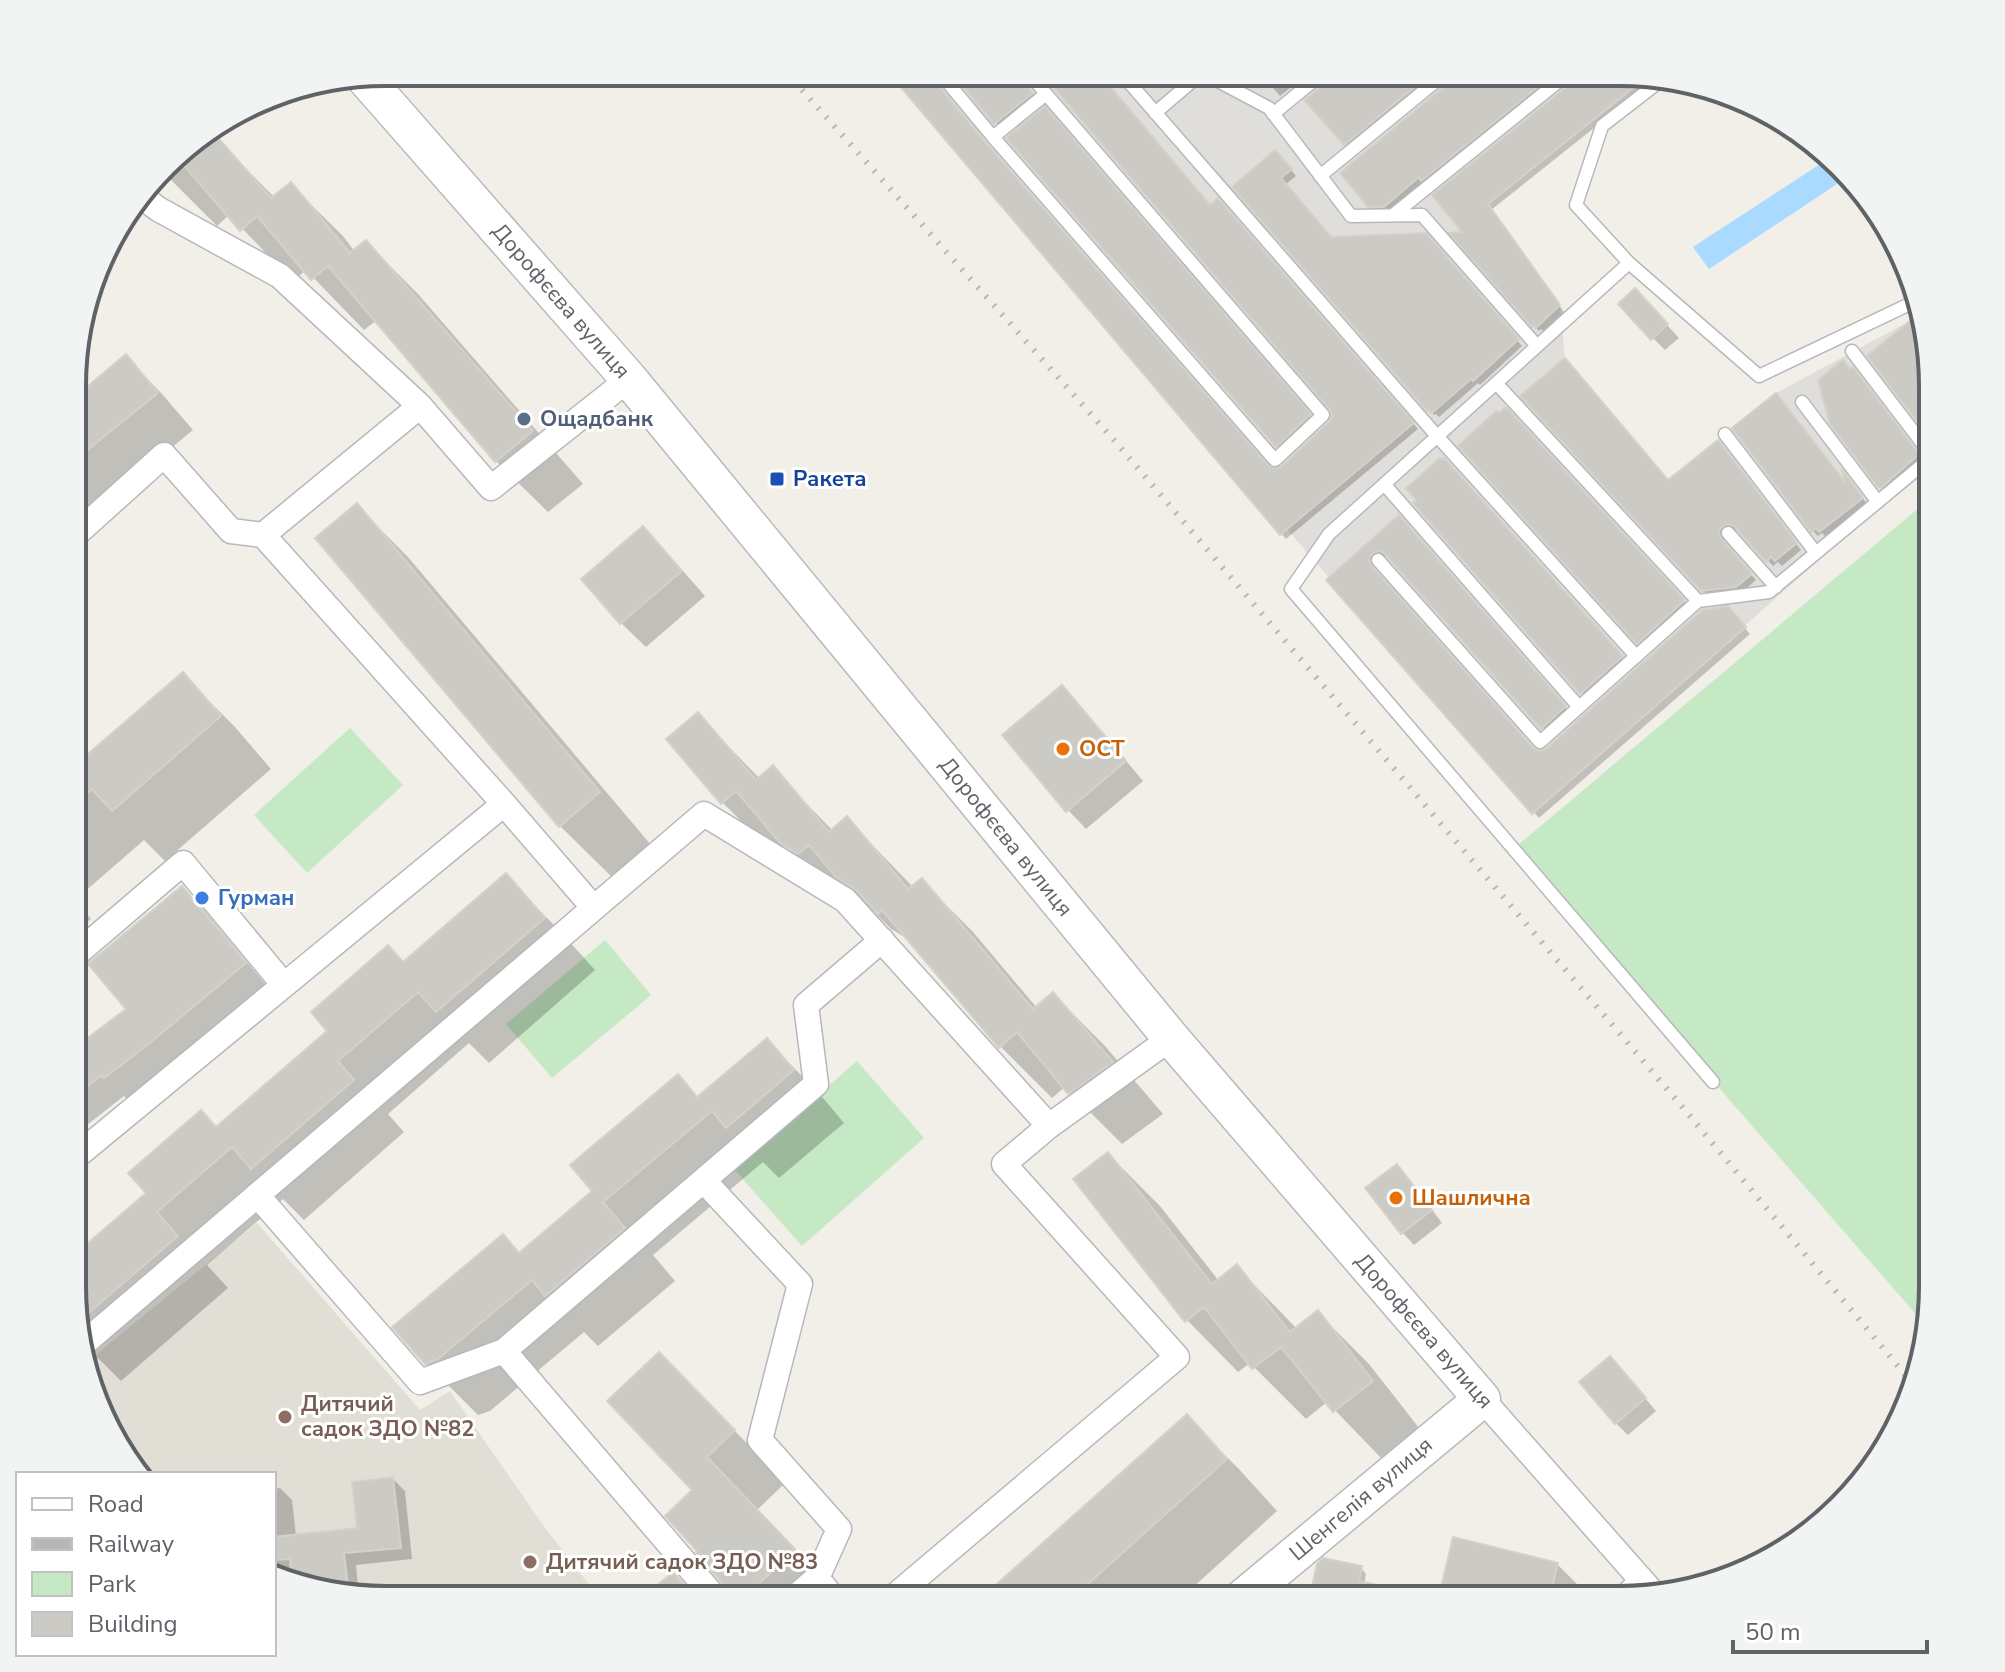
<svg xmlns="http://www.w3.org/2000/svg" width="2005" height="1672" viewBox="0 0 2005 1672" font-family="'Nunito Sans',sans-serif">
<rect width="100%" height="100%" fill="#f1efe8"/>
<!-- industrial -->
<path fill="#e0deda" d="M894,72L1639,73L1649,75L1488,204L1560,305L1565,358L1668,480L1776,393L1919,316L1933,386V459L1532,814Z"/>
<!-- education -->
<path fill="#e1ded6" d="M257,1223L420,1410L450,1391L543,1525L600,1599H366L274,1578V1474H140L104,1424L87,1362Z"/>
<!-- green -->
<path fill="#c5e8c5" d="M1933,496L1932,1307L1927,1327L1512,850Z
M350,728L403,785L307,873L254,815Z
M605,940L651,995L552,1078L506,1024Z
M857,1061L924,1138L802,1246L734,1169Z"/>
<!-- water -->
<path fill="#aadaff" d="M1831,157L1841,164L1849,176L1709,269L1693,247Z"/>
<!-- shadow -->
<path fill="#0003" d="M891,72H937L935,79L937,86L991,151L1269,469L1276,471L1282,468L1334,417L1332,408L1043,72H1118L1116,79L1103,80L1210,208L1223,206L1418,429L1286,539Z
M953,72H1027L1024,80L1037,99L1001,128Z
M1135,72H1187L1185,74L1140,77Z
M1259,72H1321L1299,90L1294,85L1280,96Z
M1334,72L1444,73L1350,149L1345,144Z
M1457,73H1567L1390,211H1375L1369,205L1453,81Z
M1580,73H1639L1658,77L1491,210L1564,312L1543,331L1541,329L1539,331L1534,325L1466,234L1576,81Z
M1050,115L1314,421L1282,451L1277,446Z
M213,135L275,198L291,185L343,236L355,252L366,242L418,294L583,484L548,512L496,461L377,320L364,330L306,270L293,281L229,215L217,226L162,171L179,150L196,140L200,145Z
M1281,158L1296,176L1285,185L1331,239L1425,235L1522,346L1480,385L1478,383L1439,417L1436,414L1434,415L1235,187Z
M1647,303L1679,338L1665,350L1653,338Z
M126,357L162,394L193,430L74,528L75,399Z
M1851,371L1858,375L1923,460L1886,492L1879,485Z
M1523,396L1668,483L1723,448L1801,550L1782,566L1778,562L1773,566L1742,532L1732,529L1724,535L1726,546L1756,580L1742,592L1709,596Z
M1506,410L1689,607L1644,647L1461,446Z
M1444,460L1627,662L1587,698L1415,503Z
M1846,476L1867,504L1825,536L1822,533L1818,536L1813,531L1849,488Z
M356,505L408,557L651,845L612,877L560,826Z
M1404,523L1570,713L1548,733L1392,559L1384,556L1377,559L1374,568L1376,574L1534,750L1538,753L1547,751L1733,614L1750,634L1539,818L1329,580Z
M643,529L668,554L705,596L646,647L621,623Z
M183,675L234,726L271,769L165,861L144,840L75,900L91,919L74,934V755L81,762Z
M1062,687L1080,706L1143,781L1086,829L1068,810Z
M698,715L760,779L772,768L833,831L847,819L913,887L921,880L973,932L1037,1008L1053,994L1105,1046L1163,1114L1122,1144L1065,1087L1052,1098L1000,1046L929,962L904,937L890,928L859,897L851,904L835,895L785,845L774,854L722,802Z
M505,876L557,928L595,970L489,1063L469,1043L388,1114L404,1132L304,1220L283,1199L207,1265L228,1288L121,1381L98,1358L89,1367L73,1307V1259L149,1193L218,1129Z
M182,889L204,910L266,985L168,1067L127,1099L124,1096L73,1136V1041L78,1048L129,1009Z
M767,1041L818,1092L844,1123L779,1178L763,1162L653,1255L675,1281L598,1346L584,1332L490,1411L478,1415L426,1363L503,1237L521,1254L595,1191L678,1077L699,1098Z
M1108,1154L1160,1206L1219,1281L1237,1267L1297,1329L1318,1313L1369,1364L1423,1433L1386,1463L1327,1402L1306,1419L1250,1363L1238,1372L1187,1320Z
M1397,1167L1409,1179L1442,1223L1414,1245L1402,1232Z
M1622,1371L1656,1411L1628,1435L1616,1423Z
M711,1406L785,1483L757,1510L843,1600H740L695,1490Z
M1186,1417L1238,1468L1277,1511L1179,1600H982Z
M393,1479L405,1491L412,1559L356,1565L359,1598L294,1583L293,1571L274,1573V1489L280,1488L292,1500L296,1536L359,1530Z
M1557,1564L1593,1600H1440Z
M1361,1568L1366,1574L1364,1585L1398,1592L1404,1598V1600H1311Z"/>
<!-- building -->
<path fill="#cccac5" stroke="#d6d1c6" stroke-width="2" d="M888,72H930L932,78L986,143L1269,466L1276,469L1281,467L1329,422L1332,417L1330,410L1040,72H1098L1210,205L1218,198L1414,423L1280,535Z
M951,72H1019L1021,78L1033,93L994,124Z
M1280,72H1309L1292,86Z
M1333,72H1367L1432,73L1344,145L1304,100L1330,79Z
M1455,73H1555L1421,181L1419,177L1384,207H1368L1340,173L1452,80Z
M1578,73H1639L1649,75L1488,204L1560,305L1536,328L1534,325L1532,327L1449,233L1462,232L1432,195L1575,80Z
M1045,106L1311,414L1276,447L1006,138Z
M213,132L271,198L291,182L350,253L366,240L533,431L495,462L328,266L311,280L257,216L240,231L175,155L179,150L193,142L197,146Z
M1275,150L1292,169L1281,178L1331,237L1426,233L1519,339L1473,381L1471,379L1432,413L1429,410L1427,411L1232,187Z
M1635,288L1668,324L1651,340L1618,304Z
M1910,321L1924,339L1933,386V442L1867,356Z
M126,354L158,393L74,461L75,397Z
M1565,358L1668,480L1718,440L1797,543L1775,561L1771,557L1766,562L1734,526L1727,524L1723,526L1719,531L1721,538L1752,574L1736,587L1701,591L1520,396Z
M1843,360L1850,369L1853,367L1919,454L1881,488L1878,487L1830,424L1818,380Z
M1776,393L1845,482L1842,469L1863,498L1819,532L1816,528L1811,532L1732,428Z
M1506,407L1685,600L1637,644L1458,446L1496,411L1499,413Z
M1440,458L1442,460L1444,458L1623,656L1580,694L1413,503L1416,500L1406,488Z
M357,503L600,792L559,827L315,538Z
M1399,515L1566,706L1541,729L1385,554L1380,551L1373,553L1369,558L1371,565L1533,748L1538,751L1546,749L1702,610L1728,606L1746,627L1532,814L1326,580Z
M643,526L682,571L620,624L581,579Z
M183,672L221,716L112,811L92,789L74,805V766Z
M1062,685L1126,761L1066,812L1002,735Z
M698,712L756,780L773,765L829,832L847,816L908,889L922,878L1033,1009L1053,992L1113,1062L1068,1094L1017,1032L999,1048L882,910L878,914L856,890L836,877L809,845L798,854L781,844L736,791L721,804L666,739Z
M506,873L545,918L436,1012L418,992L338,1061L354,1080L251,1169L232,1147L157,1212L178,1236L77,1323L73,1307V1256L146,1193L128,1173L201,1110L216,1127L327,1031L311,1012L388,945L403,962Z
M182,886L246,963L146,1046L104,1078L102,1075L73,1098V1049L126,1009L88,964Z
M767,1038L794,1070L726,1128L712,1111L603,1202L625,1228L545,1296L532,1280L438,1359L425,1364L392,1327L503,1234L519,1253L592,1191L570,1165L678,1074L697,1097Z
M1108,1152L1212,1284L1237,1264L1290,1332L1318,1310L1373,1381L1333,1412L1281,1347L1252,1369L1204,1307L1185,1322L1073,1179Z
M1397,1164L1432,1210L1401,1234L1365,1188Z
M659,1352L735,1430L707,1457L795,1549L742,1600H732L728,1590L696,1552L697,1551L665,1516L692,1490L607,1401Z
M1610,1356L1646,1398L1615,1424L1579,1382Z
M1187,1414L1227,1459L1070,1600H979Z
M393,1477L401,1548L344,1553L349,1595L292,1582L290,1559L274,1560V1537L357,1528L352,1482Z
M1453,1537L1558,1563L1549,1600H1438Z
M1323,1558L1362,1566L1359,1581L1402,1591L1401,1600H1309L1317,1564Z
M673,1572L697,1600H640Z"/>
<g fill="none" stroke-linecap="round" stroke-linejoin="round">
<defs>
<path id="lane" d="M939,72L993,137L1046,94L1028,72
M1120,72L1437,436L1636,656
M1201,72L1269,108L1351,216L1422,215L1537,346
M1664,78L1602,126L1576,205L1629,263L1759,376L1916,301
M1155,113L1203,72
M1273,114L1324,72
M993,137L1275,460L1323,415L1046,94
M1320,176L1446,73
M1393,215L1569,73
M1629,263L1329,534L1291,589L1713,1082
M1852,351L1932,456
M1496,383L1698,601L1769,592L1933,456
M1802,402L1878,502
M1725,434L1816,553
M1384,484L1579,707
M1728,533L1776,587
M1378,560L1540,742L1698,601
M1613,1600L1639,1576"/>
<path id="street" d="M141,196L158,209L280,276L420,406
M74,536L164,455L231,531L263,535
M593,907L504,804L263,535L420,406L491,488L629,379
M73,957L183,863L284,985
M73,1159L504,804
M704,1181L800,1284L760,1440L839,1529L817,1578
M257,1195L420,1382L504,1351
M83,1344L704,814L845,900L1049,1126L1171,1038
M1482,1399L1653,1593
M717,1600L504,1351L816,1084L806,1005L882,940
M792,1600L817,1578L835,1600
M890,1600L1177,1357L1004,1164L1049,1126"/>
<path id="secondary" d="M363,76L629,379L1171,1038L1482,1399L1240,1600"/>
</defs>
<!-- lane casing -->
<use href="#lane" stroke="#b5b8bc" stroke-width="15"/>
<!-- street casing -->
<use href="#street" stroke="#b5b8bc" stroke-width="27"/>
<!-- secondary casing -->
<use href="#secondary" stroke="#b6babf" stroke-width="39"/>
<!-- lane -->
<use href="#lane" stroke="#fff" stroke-width="12"/>
<!-- street -->
<use href="#street" stroke="#fff" stroke-width="24"/>
<!-- secondary -->
<use href="#secondary" stroke="#fff" stroke-width="36"/>
<!-- rail -->
<path stroke="#b6b7b8" stroke-width="6" stroke-dasharray="2 10" stroke-linecap="butt" d="M786,72L1113,439L1684,1109L1912,1383"/>
</g>
<!-- markers -->
<circle fill="#5c6f8a" stroke="#fff" stroke-width="3" cx="524" cy="419" r="8"/>
<rect fill="#1a4fb4" stroke="#fff" stroke-width="3" x="769" y="471" width="16" height="16" rx="4"/>
<g fill="#e8710a" stroke="#fff" stroke-width="3">
<circle cx="1063" cy="749" r="8"/>
<circle cx="1396" cy="1198" r="8"/>
</g>
<circle fill="#3f7fe0" stroke="#fff" stroke-width="3" cx="202" cy="898" r="8"/>
<g fill="#8d6e63" stroke="#fff" stroke-width="3">
<circle cx="285" cy="1417" r="8"/>
<circle cx="530" cy="1562" r="8"/>
</g>
<g text-anchor="middle" dominant-baseline="central" stroke-width="6" stroke-linejoin="round" paint-order="stroke">
<!-- street labels -->
<g font-size="22" fill="#5f6368" stroke="#fff">
<text transform="translate(561 301) rotate(49)">Дорофєєва вулиця</text>
<text transform="translate(1006 837) rotate(51)">Дорофєєва вулиця</text>
<text transform="translate(1424 1331) rotate(49)">Дорофєєва вулиця</text>
<text transform="translate(1361 1499) rotate(-40)">Шенгелія вулиця</text>
</g>
<!-- service labels -->
<g font-size="22" font-weight="bold" fill="#4e5e75" stroke="#fff" text-anchor="start">
<text x="540" y="419">Ощадбанк</text>
</g>
<!-- transit labels -->
<g font-size="22" font-weight="bold" fill="#164399" stroke="#fff" text-anchor="start">
<text x="793" y="479">Ракета</text>
</g>
<!-- food labels -->
<g font-size="22" font-weight="bold" fill="#c56008" stroke="#fff" text-anchor="start">
<text x="1079" y="749">ОСТ</text>
<text x="1412" y="1198">Шашлична</text>
</g>
<!-- shop labels -->
<g font-size="22" font-weight="bold" fill="#366cbe" stroke="#fff" text-anchor="start">
<text x="218" y="898">Гурман</text>
</g>
<!-- education labels -->
<g font-size="22" font-weight="bold" fill="#785e54" stroke="#fff" text-anchor="start">
<text x="301" y="1404">Дитячий<tspan x="301" dy="25">садок ЗДО №82</tspan></text>
<text x="546" y="1562">Дитячий садок ЗДО №83</text>
</g>
</g>
<!-- crop -->
<path d="M0 0H2005V1672H0ZM386 86H1619A300 300 0 0 1 1919 386V1286A300 300 0 0 1 1619 1586H386A300 300 0 0 1 86 1286V386A300 300 0 0 1 386 86Z" fill="#f2f3f3" fill-rule="evenodd"/>
<path fill="none" stroke="#5f6368" stroke-width="4" d="M386 86H1619A300 300 0 0 1 1919 386V1286A300 300 0 0 1 1619 1586H386A300 300 0 0 1 86 1286V386A300 300 0 0 1 386 86Z"/>
<!-- legend -->
<rect x="16" y="1472" width="260" height="184" fill="#ffffff" stroke="#bfc1c3" stroke-width="2"/>
<rect x="32" y="1498" width="40" height="12" fill="#ffffff" stroke="#bfc1c3" stroke-width="2"/>
<text x="88" y="1512" font-size="24" fill="#5f6368">Road</text>
<rect x="32" y="1538" width="40" height="12" fill="#b6b7b8" stroke="#bfc1c3" stroke-width="2"/>
<text x="88" y="1552" font-size="24" fill="#5f6368">Railway</text>
<rect x="32" y="1572" width="40" height="24" fill="#c5e8c5" stroke="#bfc1c3" stroke-width="2"/>
<text x="88" y="1592" font-size="24" fill="#5f6368">Park</text>
<rect x="32" y="1612" width="40" height="24" fill="#cccac5" stroke="#bfc1c3" stroke-width="2"/>
<text x="88" y="1632" font-size="24" fill="#5f6368">Building</text>
<!-- scale -->
<path d="M1733 1640v12h194v-12" fill="none" stroke="#5f6368" stroke-width="4"/>
<text x="1745" y="1640" font-size="24" fill="#5f6368" stroke="#ffffff" stroke-width="6" paint-order="stroke">50 m</text>
</svg>
